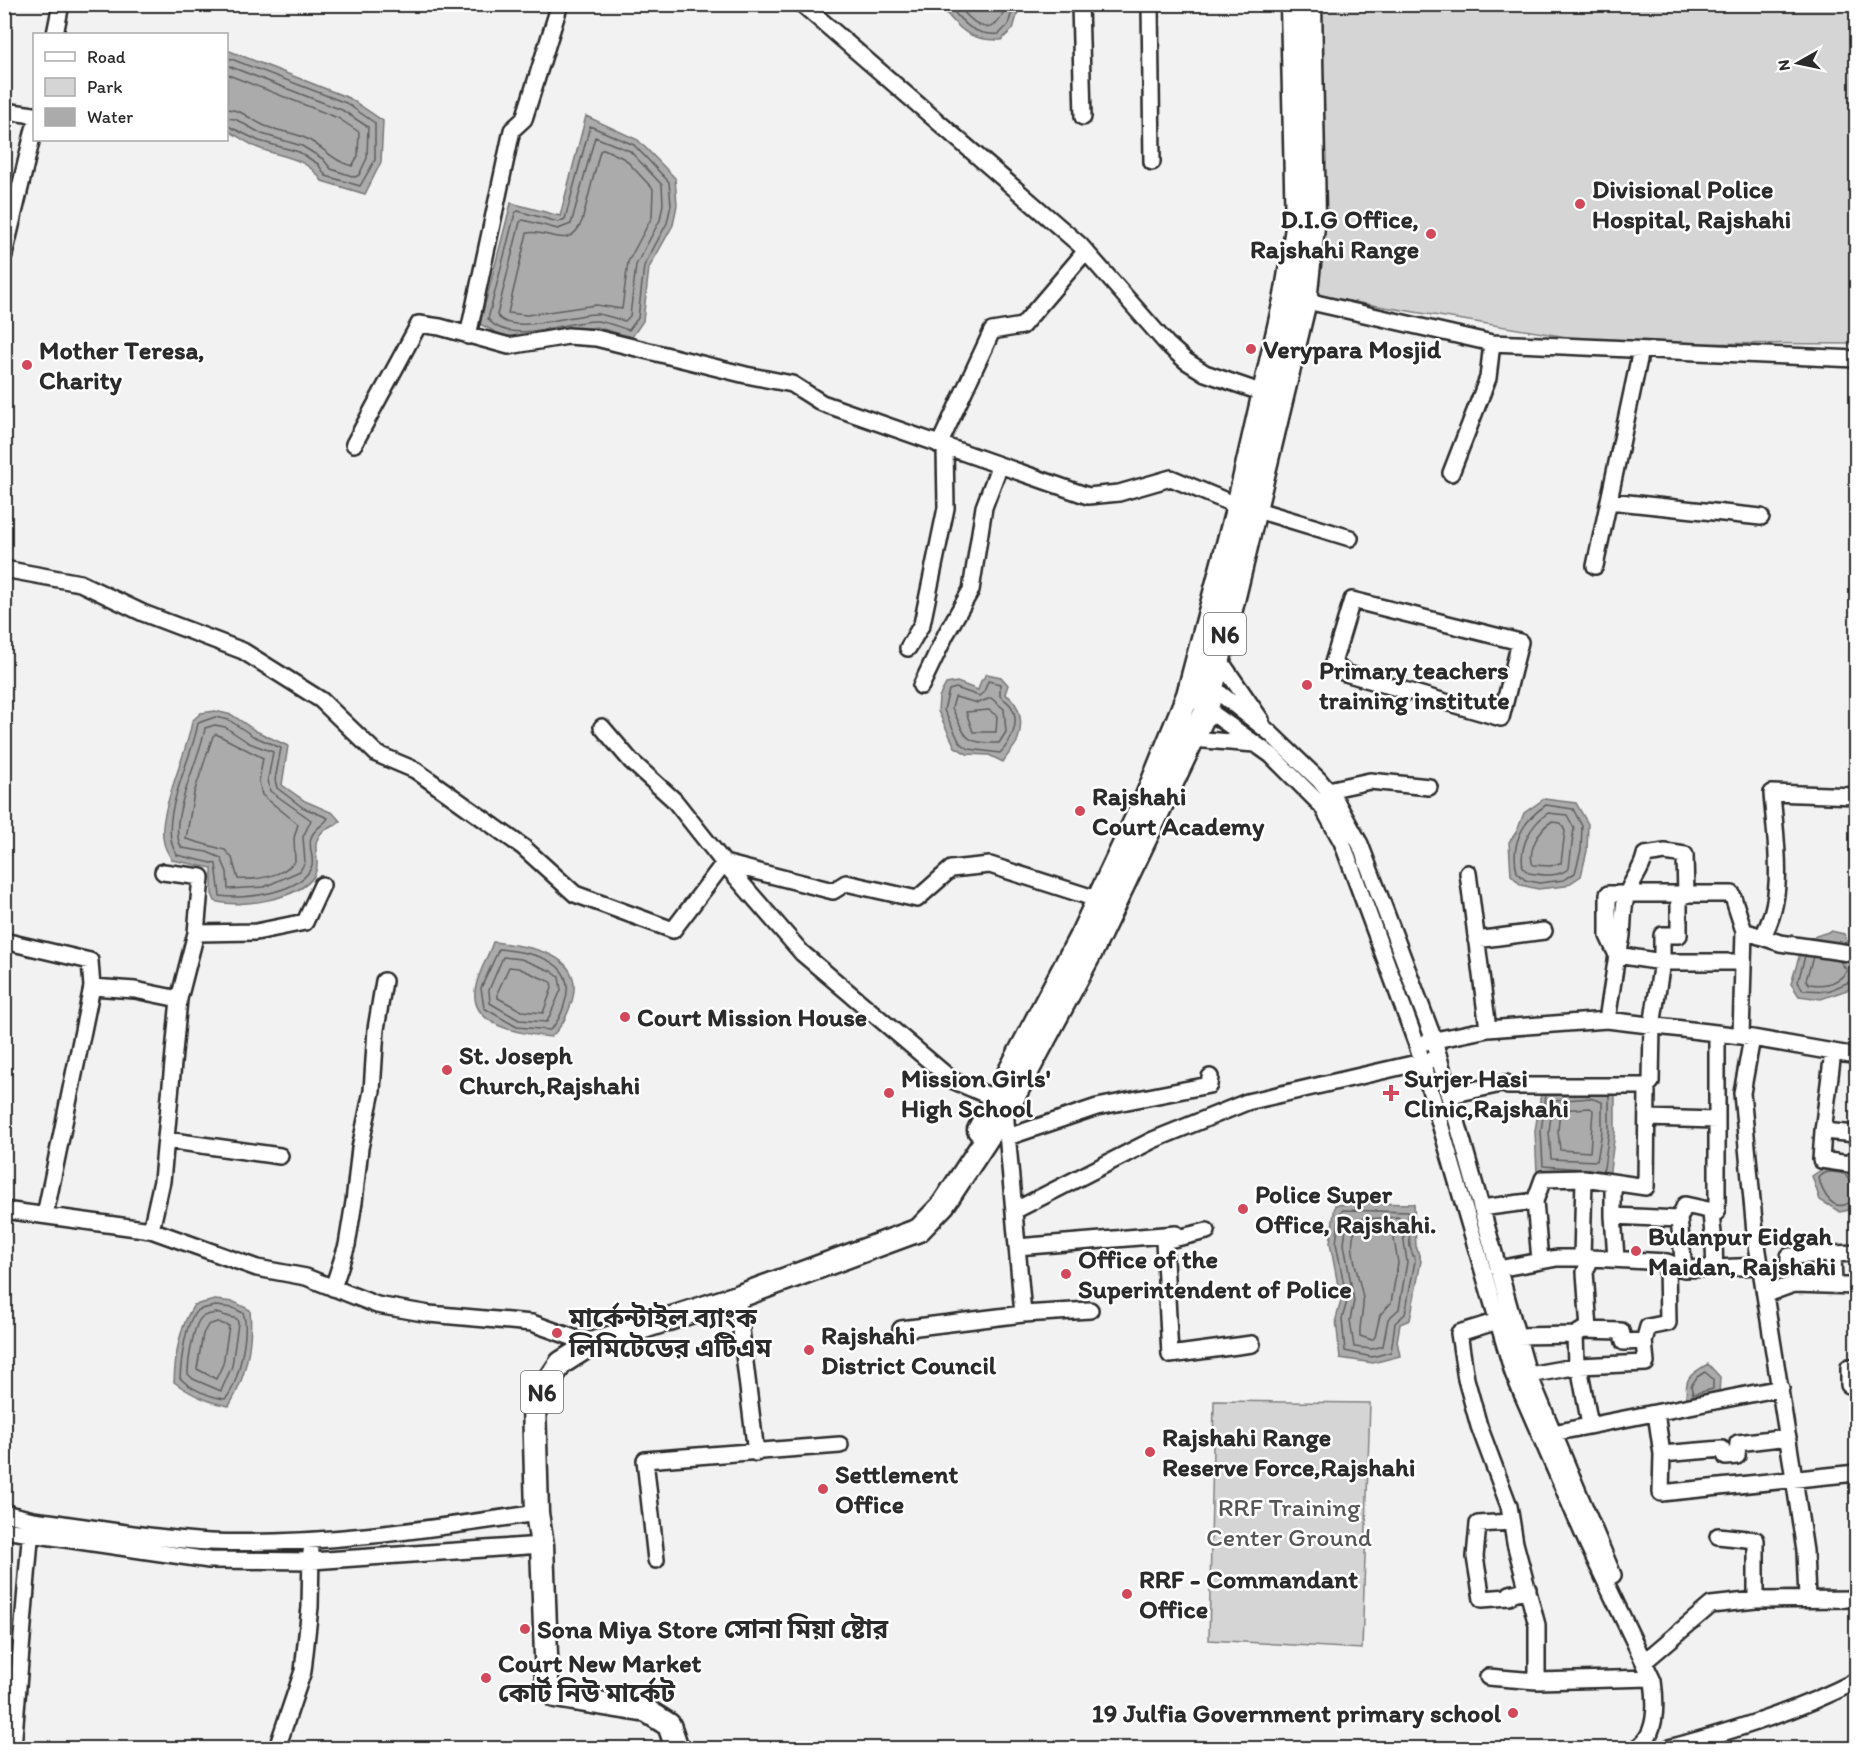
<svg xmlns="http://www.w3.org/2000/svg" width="1861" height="1753" viewBox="0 0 1861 1753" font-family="Itim,'Noto Sans Bengali',sans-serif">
<rect width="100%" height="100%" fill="#f2f2f2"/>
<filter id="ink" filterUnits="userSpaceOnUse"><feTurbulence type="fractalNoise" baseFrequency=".0167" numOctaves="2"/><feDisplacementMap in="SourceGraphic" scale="12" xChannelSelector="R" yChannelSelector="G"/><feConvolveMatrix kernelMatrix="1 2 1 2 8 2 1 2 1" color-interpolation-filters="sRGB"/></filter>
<g filter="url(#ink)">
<!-- green -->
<path fill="#d5d5d5" stroke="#808080" stroke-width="1.5" d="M1313,5H1856V344L1651,343L1579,339L1318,296Z
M1214,1401L1370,1403L1362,1649L1209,1640Z"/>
<!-- water -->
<path fill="#ababab" stroke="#787878" stroke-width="1.5" d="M940,5H1020L1013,29L1001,40C968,41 959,29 940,5Z
M227,50L349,98L383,121L381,162L365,194L322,181C305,155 281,158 256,147C246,142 236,135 227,130Z
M586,116L638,140L675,178L677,205L673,225L649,268L643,321L632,337L596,327L527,338L503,336L480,324L511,203L560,216Z
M987,674L1001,677L1008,685L1005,694C1021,703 1024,725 1017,742C1014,748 1007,755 1003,762L989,755L967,754L955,747L938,711L939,697L946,684L957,682L978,690L981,681Z
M215,711L232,715L256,731L288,746L282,785L305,801L333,813L340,821C335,829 324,826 319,836C311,848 322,862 314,876C300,899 238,909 215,901L212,894V868L172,860C169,855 165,849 164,843C156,815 188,753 192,721L201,713Z
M1544,799L1576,803L1588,824L1587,851L1581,876L1566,886L1538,889L1521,885L1511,875L1509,842L1517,831L1524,813Z
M1831,931L1844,934C1852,952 1860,968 1853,988L1821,999L1799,996L1791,984L1804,940Z
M493,942C528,946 586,953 572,1001C567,1016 562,1027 551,1037C523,1034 466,1027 476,986C479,971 488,957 493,942Z
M1542,1087L1615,1088V1132L1609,1178L1537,1173L1535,1131Z
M1827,1166L1851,1169L1856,1198L1849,1210L1840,1212L1820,1200L1812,1176Z
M1365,1203L1414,1204L1416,1246L1421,1261L1410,1320L1400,1324L1397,1341L1400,1356L1373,1363L1340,1358L1336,1319L1341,1301L1330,1243L1335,1205Z
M215,1300L234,1302L250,1310C253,1342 246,1379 229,1406C209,1403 190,1394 174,1382C175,1355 179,1327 194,1305Z
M1708,1364L1720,1377L1719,1395L1687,1402C1684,1379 1688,1375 1708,1364Z"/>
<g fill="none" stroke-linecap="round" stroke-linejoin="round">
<!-- shore -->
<path stroke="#5e5e5e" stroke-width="1.5" d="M948,4C962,23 974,36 999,34L1008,25L1014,4
M957,4C975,27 996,42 1006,4
M226,57L346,103L375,123V160L360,186L326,176L318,164L299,152L259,141L226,125
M226,65L342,110L368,127L367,158L359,175L355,177L331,169L323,159L302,146L262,134L235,119L226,118
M226,74L338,118L359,132L358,156L352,166C335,162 325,149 309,140C296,132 279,132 265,126C251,120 241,109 226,109
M590,126L634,145L669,182L671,205L667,223L644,266L638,318L629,330C619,327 607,322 597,321C567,320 510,347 488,319L515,213L518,211L558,222L565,219Z
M595,137L630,151L662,185L663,204L660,220L636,265L630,316L625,321C616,319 606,315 597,314C575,313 510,337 497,315L520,222L523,220L558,229L571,224Z
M604,149L625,159L653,189L652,217L628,262L622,309L596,305L527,315L508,313L527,233C547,228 569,253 582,221L600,151Z
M988,681L1000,684V696C1003,699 1009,702 1011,706C1021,722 1011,742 1000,753L969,749L960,743L944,710L949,690L956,688L979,696L984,692Z
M955,697L978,703L991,698L1004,709L1006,732L999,743C962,744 967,737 952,708Z
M989,710L997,716L996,732H973L966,712Z
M215,717L229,720L253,736L281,748L275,780L277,788L302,807L328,818C324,826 314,827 311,838C308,847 314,857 312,865C304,893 243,900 220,896L216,864L177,855C155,824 193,758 198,723Z
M215,725L225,727L249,743L273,752L268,779L270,791L311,820L303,837L305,862L300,871L264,887L228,889L227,872L221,858L207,852L182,848C165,824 201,757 205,728Z
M216,734L263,758L259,781L262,795L298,824L294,838L295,861C282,877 257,880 238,879L232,858L225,850L186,839L194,793L213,736Z
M1546,805L1573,809L1582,826L1581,850L1575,873L1564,880L1539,883L1525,880L1517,872C1510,844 1523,820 1546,805Z
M1548,813L1567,815L1574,828L1569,868C1559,878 1542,875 1529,873L1523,868C1519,847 1530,825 1548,813Z
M1551,822L1561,823L1565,831L1561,863L1550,866L1533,865C1527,852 1539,829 1551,822Z
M499,949C531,952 578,960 565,1002C562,1013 558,1023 550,1030L517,1027L484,1008L481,988Z
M1805,956L1798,982L1803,990L1828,991L1856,979
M503,957L521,959L551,971L559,977L561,990L547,1022L519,1020L490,1003L489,990Z
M1813,957L1806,980L1809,984C1823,986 1838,984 1847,971L1840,961
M509,967L518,968L551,982L552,988L543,1013L522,1011L498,998V991Z
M1546,1095L1541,1131L1543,1166L1583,1169
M1590,1098L1602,1102V1131L1597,1161L1551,1159L1549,1131L1553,1101Z
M1590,1108L1593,1110L1590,1152L1560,1150L1558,1131L1560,1110Z
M1588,1169L1602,1171L1604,1168L1609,1131V1095
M1856,1184L1850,1182L1845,1174C1836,1172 1825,1169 1819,1178C1821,1188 1829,1209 1844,1205C1849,1204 1850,1200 1856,1199
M1343,1210L1408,1212L1410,1247L1415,1261L1405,1314L1395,1323L1391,1352L1372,1357L1345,1351L1342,1319L1347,1301L1336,1243L1340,1213Z
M1398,1217L1401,1220L1407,1262L1399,1309L1388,1319L1383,1346L1372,1349L1354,1347L1350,1320L1354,1301L1344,1244L1347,1220Z
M1358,1226L1392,1227L1398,1263L1391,1303L1380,1315L1375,1337L1372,1340L1360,1336C1359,1323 1364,1311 1363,1299C1361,1281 1344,1241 1358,1226Z
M216,1306L233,1308L243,1313C250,1330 238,1387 225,1399C210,1397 190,1389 180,1378C181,1362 185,1321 197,1311C201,1308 211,1307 216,1306Z
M216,1313L237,1319L238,1323L232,1366L221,1391L193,1379L188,1374C188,1363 193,1324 202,1317C205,1315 212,1314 216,1313Z
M217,1322L229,1326L223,1364L216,1379L197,1369L203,1334L208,1325Z
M1705,1372L1713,1379V1389L1693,1394L1691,1386L1697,1377Z"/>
<defs>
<path id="minor" d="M802,4L1080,245L1167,344L1186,361L1205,373L1272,396
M1080,4L1083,117
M1150,4L1152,162
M55,34L61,4
M4,111L34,115
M4,255L34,129
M1298,299L1492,343L1856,359
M468,336L512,130L524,119L560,4
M354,444L419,324L440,327L509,346L568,336L596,338L746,375L792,384L822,403L1088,496L1119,493L1171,478L1238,506
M939,445L992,331L1022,326L1085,252
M1451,473L1488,378L1492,343
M1609,501L1761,517
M1254,509L1350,538
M1595,566L1641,350
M4,569L80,583L143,613L243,651L321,700L377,754L415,770L523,847L575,894L673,930L724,863L802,953L952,1080L994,1098L1005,1110L1023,1314L901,1329
M1352,600L1520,642L1501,718L1345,673L1333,663Z
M908,648L922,624L946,508L945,447
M1219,659L1261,720
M1208,684L1269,732L1319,780L1336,801L1360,844L1434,1040L1527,1370L1613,1575
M921,686L946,634L971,590L984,507L999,467
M1201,705L1271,755L1322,806L1342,842L1417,1045L1513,1373L1588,1545L1653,1681C1656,1702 1658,1736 1636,1748
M602,727L631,761L674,800L724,863L833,891L846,883L917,899L951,869L990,865L1106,902
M1192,739L1255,744
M1328,790L1370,781L1429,787
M163,872L201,877L196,933L179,999
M1468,873L1488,1029
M1679,895V935H1662V962H1742
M196,933L256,932L305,922L322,885
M1762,937L1780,943L1856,954
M1476,940L1544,931
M4,941L90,961L92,987L45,1215
M1617,955L1608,936V894H1732L1744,931L1762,937C1787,896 1775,838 1772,793L1856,796
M1617,955C1626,935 1620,914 1627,894C1632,880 1642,870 1645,855L1665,852L1685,855L1686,895
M92,987L135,990L179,999L162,1181L151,1230
M1607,1020L1617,955L1662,962L1652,1026L1651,1082L1647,1086
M1741,1036L1744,931
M1752,1038L1742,1093L1755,1232L1794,1478L1805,1551L1807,1599
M1426,1042L1488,1029L1607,1020L1741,1036L1856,1056
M1833,1052L1823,1131L1856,1134
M1450,1095L1506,1083L1508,1086H1647L1646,1187L1584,1178
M1647,1118L1716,1120
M1823,1131L1821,1160L1849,1164L1856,1158
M1008,1137L1097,1107L1209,1085L1210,1077
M166,1140L280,1156
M1613,1183V1216L1679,1219L1684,1269L1667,1262
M1535,1201L1543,1179L1584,1178L1582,1258
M1481,1208L1535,1201L1540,1261
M4,1210L151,1230L257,1268L306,1277L377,1305L429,1314L532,1323L591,1344
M1014,1211L1153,1140L1247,1102L1430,1060
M1711,1211C1712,1231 1716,1249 1714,1268L1761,1266
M1613,1216L1616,1258
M1679,1219L1685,1205L1717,1212V1034
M1207,1231L1164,1241L1170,1355L1252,1344
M1017,1247L1176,1234
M1833,1253L1834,1286
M1591,1258L1667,1262L1668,1323L1648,1327L1644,1341
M1498,1269L1557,1258H1591L1585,1272L1589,1330
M1684,1269L1714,1268
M1762,1274L1789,1269V1256L1856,1253
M333,1288L347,1245L354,1202L360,1148L372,1091L376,1029L384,981
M1766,1294L1794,1284L1856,1286
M737,1297L756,1453
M1023,1314L1090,1310
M1498,1321L1459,1333L1466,1379L1479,1426L1509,1506L1515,1543L1537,1625V1681L1651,1678
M1575,1335L1576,1365
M1517,1336L1575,1335L1583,1330L1621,1331L1624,1342L1644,1341L1646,1363L1579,1366
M1856,1367H1849V1385H1856
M1529,1375L1579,1366L1590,1425
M1656,1413L1662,1454
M1553,1433L1781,1388
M1788,1437L1738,1443L1737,1456L1726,1457L1722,1449L1662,1454L1661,1493L1856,1473
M4,1513L33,1520C91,1527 151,1539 210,1542C320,1546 429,1529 537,1513
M1511,1522L1478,1524L1475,1557L1482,1599L1509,1597L1510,1594L1528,1589
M4,1530L209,1560L312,1561L542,1545
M1718,1536L1756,1540V1600
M656,1560L645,1460L840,1445
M1644,1662L1711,1605L1756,1600L1856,1599
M1488,1677L1537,1681
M13,1748L31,1527
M277,1748L303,1671L310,1607L311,1552
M1669,1748C1732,1731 1798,1711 1856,1681"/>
<path id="highway" d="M979,1130L1082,934L1147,796L1188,695L1238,506L1286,296L1297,228L1292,4
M677,1748L669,1725L647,1711L555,1696L547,1683L542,1545L537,1513L534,1403L561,1363L591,1344L737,1297L919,1230L943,1205L1009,1105L1093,948L1207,709L1305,301L1314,217L1310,4"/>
</defs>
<!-- minor casing -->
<use href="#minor" stroke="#2b2b2b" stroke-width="20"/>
<!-- highway casing -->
<use href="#highway" stroke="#2b2b2b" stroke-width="27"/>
<!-- minor -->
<use href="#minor" stroke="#fff" stroke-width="15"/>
<!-- highway -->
<use href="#highway" stroke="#fff" stroke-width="22"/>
</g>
</g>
<!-- markers -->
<g fill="#d1495b" stroke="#fff" stroke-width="2">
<circle cx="1580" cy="204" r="6"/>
<circle cx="1431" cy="234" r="6"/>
<circle cx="1251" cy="349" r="6"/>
<circle cx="27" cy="365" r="6"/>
<circle cx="1307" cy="685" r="6"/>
<circle cx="1080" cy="811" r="6"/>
<circle cx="625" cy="1017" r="6"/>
<circle cx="447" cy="1070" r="6"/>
<circle cx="889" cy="1093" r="6"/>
<path d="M1388 1084h6v6h6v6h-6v6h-6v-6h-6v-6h6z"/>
<circle cx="1243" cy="1209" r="6"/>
<circle cx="1636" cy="1251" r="6"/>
<circle cx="1066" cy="1274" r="6"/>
<circle cx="557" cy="1333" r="6"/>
<circle cx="809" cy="1350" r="6"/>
<circle cx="1150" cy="1452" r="6"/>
<circle cx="823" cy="1489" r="6"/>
<circle cx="1127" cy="1594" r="6"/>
<circle cx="525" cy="1629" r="6"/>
<circle cx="486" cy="1678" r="6"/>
<circle cx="1513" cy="1713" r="6"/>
</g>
<g text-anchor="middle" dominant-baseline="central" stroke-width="5" stroke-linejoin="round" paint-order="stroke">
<!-- shield labels -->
<g fill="#fff" stroke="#6b6b6b" stroke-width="1.5">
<rect x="1204" y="613" width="42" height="42" rx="4.5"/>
<rect x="521" y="1371" width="42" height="42" rx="4.5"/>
</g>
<g font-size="24" font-weight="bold" fill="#2b2b2b">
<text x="1225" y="634">N6</text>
<text x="542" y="1392">N6</text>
</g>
<!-- poi labels -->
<g font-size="26" font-weight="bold" fill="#2b2b2b" stroke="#fff" text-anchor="start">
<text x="1592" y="189">Divisional Police<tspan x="1592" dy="30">Hospital, Rajshahi</tspan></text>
<text x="1419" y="219" text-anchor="end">D.I.G Office,<tspan x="1419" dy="30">Rajshahi Range</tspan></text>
<text x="1263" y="349">Verypara Mosjid</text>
<text x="39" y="350">Mother Teresa,<tspan x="39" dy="30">Charity</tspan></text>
<text x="1319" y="670">Primary teachers<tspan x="1319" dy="30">training institute</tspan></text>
<text x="1092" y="796">Rajshahi<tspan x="1092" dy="30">Court Academy</tspan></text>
<text x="637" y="1017">Court Mission House</text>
<text x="459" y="1055">St. Joseph<tspan x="459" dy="30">Church,Rajshahi</tspan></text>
<text x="901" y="1078">Mission Girls'<tspan x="901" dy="30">High School</tspan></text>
<text x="1404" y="1078">Surjer Hasi<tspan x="1404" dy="30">Clinic,Rajshahi</tspan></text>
<text x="1255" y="1194">Police Super<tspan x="1255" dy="30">Office, Rajshahi.</tspan></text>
<text x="1648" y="1236">Bulanpur Eidgah<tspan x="1648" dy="30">Maidan, Rajshahi</tspan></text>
<text x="1078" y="1259">Office of the<tspan x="1078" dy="30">Superintendent of Police</tspan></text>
<text x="569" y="1318">মার্কেন্টাইল ব্যাংক<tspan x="569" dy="30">লিমিটেডের এটিএম</tspan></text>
<text x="821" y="1335">Rajshahi<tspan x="821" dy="30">District Council</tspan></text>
<text x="1162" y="1437">Rajshahi Range<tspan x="1162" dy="30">Reserve Force,Rajshahi</tspan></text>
<text x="835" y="1474">Settlement<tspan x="835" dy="30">Office</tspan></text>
<text x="1139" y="1579">RRF - Commandant<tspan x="1139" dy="30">Office</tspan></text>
<text x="537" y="1629">Sona Miya Store সোনা মিয়া ষ্টোর</text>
<text x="498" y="1663">Court New Market<tspan x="498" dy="30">কোর্ট নিউ মার্কেট</tspan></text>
<text x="1501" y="1713" text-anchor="end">19 Julfia Government primary school</text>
</g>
<!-- park labels -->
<g font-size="26" fill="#565656" stroke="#fff">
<text x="1289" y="1507">RRF Training<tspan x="1289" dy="30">Center Ground</tspan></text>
</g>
</g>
<!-- margin -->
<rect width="1861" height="1753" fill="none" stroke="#fff" stroke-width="24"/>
<rect x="12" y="12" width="1837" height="1729" fill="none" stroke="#2b2b2b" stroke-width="2" filter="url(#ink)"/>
<!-- legend -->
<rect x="33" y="33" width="195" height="108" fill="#ffffff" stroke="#aaaaaa" stroke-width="1.5"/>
<rect x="45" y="52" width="30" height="9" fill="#ffffff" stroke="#aaaaaa" stroke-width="1.5"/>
<text x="87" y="63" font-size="18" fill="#2b2b2b">Road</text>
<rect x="45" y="78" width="30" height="18" fill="#d5d5d5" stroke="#aaaaaa" stroke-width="1.5"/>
<text x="87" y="93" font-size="18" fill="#2b2b2b">Park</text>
<rect x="45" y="108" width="30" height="18" fill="#ababab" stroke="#aaaaaa" stroke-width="1.5"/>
<text x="87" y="123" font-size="18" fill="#2b2b2b">Water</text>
<!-- north arrow -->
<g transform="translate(1798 63) rotate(261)" stroke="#ffffff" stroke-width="4.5" paint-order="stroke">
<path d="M0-4.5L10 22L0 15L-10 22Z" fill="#2b2b2b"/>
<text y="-9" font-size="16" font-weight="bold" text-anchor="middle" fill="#2b2b2b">N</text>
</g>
</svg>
